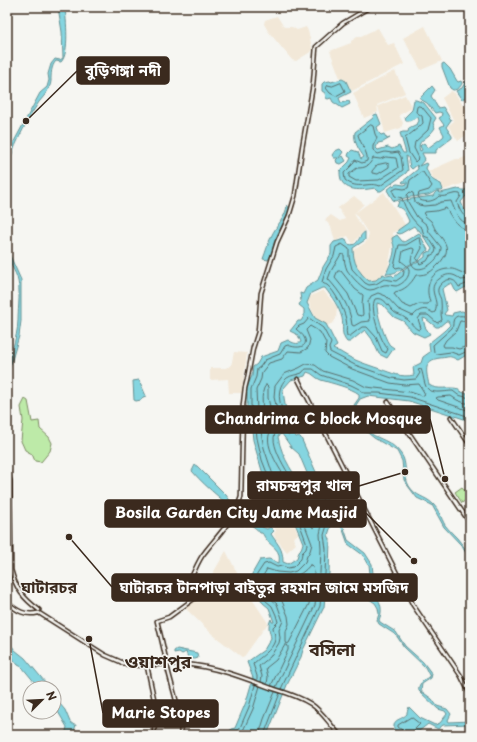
<svg xmlns="http://www.w3.org/2000/svg" width="477" height="742" viewBox="0 0 477 742" font-family="'Playpen Sans','Noto Sans Bengali',sans-serif">
<rect width="100%" height="100%" fill="#f6f6f2"/>
<filter id="ink" filterUnits="userSpaceOnUse"><feTurbulence type="fractalNoise" baseFrequency=".025" numOctaves="2"/><feDisplacementMap in="SourceGraphic" scale="8" xChannelSelector="R" yChannelSelector="G"/><feConvolveMatrix kernelMatrix="1 2 1 2 8 2 1 2 1" color-interpolation-filters="sRGB"/></filter>
<g filter="url(#ink)">
<!-- built -->
<path fill="#f2e8d8" d="M277,16L284,27H292L297,30L306,27L308,31L312,47V51L296,61L292,60L268,31L264,24L265,20Z
M425,26L442,61L421,70L403,38Z
M378,28L388,45L394,43L404,64L352,91L345,80L340,78L330,51L351,43V41L359,36H361Z
M395,71L405,93L377,105L378,112L364,118L353,93Z
M451,91L455,93L462,104L469,109L467,117L470,123V132L458,141L448,126L454,121L442,98Z
M405,95L412,108L399,115L403,123L401,128L385,133L378,106Z
M468,156L470,160V181L444,190L441,182L434,180L429,171L456,159H460Z
M384,192L406,226L392,233L394,236L388,268L381,278L368,283L353,265L354,250L366,242L369,235L355,213Z
M354,196L364,204L354,214L365,231L361,234L353,244L348,236L335,241L331,227L325,220L331,215L340,221L345,219L338,208Z
M323,290L337,307L336,319L333,323L326,326L316,319L308,301L311,296Z
M234,352L247,353L242,393H229L228,379L210,380V368H225L231,366Z
M267,482L270,488H272L280,502L251,513L249,505L251,499L255,495L254,486Z
M279,504L287,511L292,518L298,534L293,538L296,544L287,552L275,538L274,534L276,530L266,520L272,506Z
M226,551L244,587L268,623L243,658L212,634L185,608L200,595Z"/>
<!-- green -->
<path fill="#bdeaa8" stroke="#7c8a63" d="M25,399L28,401L32,422L39,421L40,429L49,437L52,443L50,451L41,462L35,461L32,454L25,450L21,441L23,420L21,407Z
M462,487L470,497L462,503L455,492Z"/>
<!-- water -->
<path fill="#85d5e0" stroke="#679192" fill-rule="evenodd" d="M58,7H65C66,19 70,53 61,62L56,61C51,66 51,75 51,81C51,85 48,90 46,93C44,97 39,101 37,105C26,122 11,151 7,170V158L10,149L40,93L47,87L49,80L48,74L51,64L55,59L60,60L63,58L62,32Z
M444,63L450,69L457,81L458,82L461,81L462,83C461,87 457,90 453,90L450,88L442,67V64Z
M342,79L346,81L351,92L339,98L341,103L349,101L350,104L342,108L333,102L331,98L328,99L326,98L325,93L322,91V84L324,82L330,81L331,82Z
M466,81L468,82L470,85V97L468,95L462,100L456,91L462,88Z
M432,86L435,90L431,96L438,108L443,107L451,120L446,127L452,136V138L436,150V153H422L425,159L419,166L426,163L428,164L426,168C430,178 431,180 441,184L443,190L442,191C433,190 435,193 428,195C417,197 406,196 396,201L393,200L387,190L392,186L397,184L404,185L407,184V182L403,183L402,182L418,169L417,165L412,169L410,167L408,157L406,156L408,170L406,173L381,191H378L375,188C359,191 339,192 340,171L349,162L351,158L348,156L349,153L352,150L358,152L361,159L364,157C359,150 353,141 355,132L373,118L374,115L377,114L381,124L377,127L379,133L381,135L384,134L387,139L390,138L383,142L378,143L376,148L378,150L388,147L392,149L399,146L403,153H406L400,133L403,132H408L409,128L417,124L419,121L418,117L409,121H406L405,117L412,110L414,100H416L424,103L436,118L433,123L435,128C434,129 433,131 431,133C426,139 416,141 420,151L422,150L420,146L421,145L424,143L428,148L443,137L444,135L440,127L444,125L439,118L441,117L442,113L439,112L435,113L427,103L420,99L421,97Z
M340,149L343,152L339,158L343,156L346,161L341,164L337,163L336,160L338,158H334L332,155L335,151Z
M467,187H470V196H466L461,202L463,207L470,217V289L466,287L457,292L455,290L452,284H449L442,289L447,310L444,314L445,315L452,316L453,313L462,311L470,314V353L458,360C448,355 451,357 440,358C423,360 426,371 429,385C438,391 449,386 459,389V391L470,395V421L409,401L368,396L360,399L356,405C362,445 385,431 401,454C408,463 403,476 409,486C416,497 425,496 433,504C439,510 441,518 445,525C449,530 453,534 457,538C462,544 466,550 470,556V559L461,545L444,527L432,505L417,498L408,486L404,480L402,461L397,451L374,438L362,428L354,405L359,398V394C352,388 331,383 321,380C315,378 313,373 307,372L305,376L291,380L283,389V391L286,411L295,429V436L296,437L299,436L301,438L320,481L332,515V523L328,535L330,539L329,574L326,586L324,607L303,650L301,657L287,685L267,735H231V729L235,728L246,702L253,678L247,662L264,650L271,638C270,631 267,627 271,619L272,622H274L269,608L263,603L250,582L252,574L260,560L269,559L279,563C281,548 273,549 266,539C264,537 264,535 262,533H260C256,527 251,526 246,521C229,504 208,490 192,471L195,465L197,466L226,495L234,506L242,509L247,515L257,514L259,513L261,518L259,522L262,527L267,529L270,527L274,531L271,534C278,545 283,548 283,562L288,564L297,558C298,552 302,549 303,543L292,516L279,493L265,481L253,440L252,430L247,411V393L246,392L247,386L252,376L253,367L257,364L261,357L278,351L281,343L288,340C293,343 297,345 301,342L298,335L290,331L298,321H301L304,316V309L299,305L301,301L300,293L303,294L306,288L318,280L323,267L331,254V246L334,242L346,239L348,244C359,248 358,235 365,232V240L353,248C353,262 358,272 369,281L376,280L383,274L387,276L392,275L394,277L407,267L414,263H417L425,257V253L431,251L432,249L419,230H417L414,226L400,234L397,233L398,230L408,223L409,221C406,215 404,208 397,207L399,201L411,199L433,196L435,193L438,191L440,193L458,189L462,190H466ZM322,288H325C332,297 339,307 342,318C344,327 340,334 347,342H350L365,330L372,339L379,354L387,358L394,348C392,346 390,346 389,344C384,337 376,311 377,303L383,305L394,317L403,321L413,332L424,337L430,334L425,327L423,318L426,319L436,327H439L446,321H448L450,325C444,332 436,337 429,343L430,352L423,357L421,363L413,367L414,375C401,378 392,373 380,369C366,364 355,361 342,353C340,351 336,351 333,349L334,348L337,346L326,324L315,318L307,303L311,293ZM282,434L291,447L299,454L312,485L313,491L306,493C295,475 282,459 278,437L279,435Z
M287,205L290,209L274,243L272,253L268,260L263,259C266,251 268,244 271,237C276,225 286,218 287,205Z
M419,233L428,250C423,252 423,256 419,260C416,263 411,263 407,266C400,270 395,274 386,274C389,267 395,255 394,248C394,243 392,242 392,238L397,235L402,241L404,242Z
M7,249L21,280V321L19,336L7,377C7,358 18,340 18,320C18,307 21,290 17,277C13,267 7,260 7,249Z
M139,380L146,396L143,397L141,400L136,401L134,400L133,381Z
M342,527L344,528L348,540L365,553L372,564L374,583L370,595L373,599H378C382,606 382,613 379,620L380,622L396,632L405,646L423,662L432,674L431,678L422,684L421,691L432,699L437,706L447,709L451,714L448,720L449,722L470,721V724L443,725L438,729L428,724L414,735H400L398,734V731H394C393,717 399,722 407,714V712L409,707L420,718L435,725L440,723L447,714L445,711L438,709L419,691C417,684 424,680 430,677L425,667L404,647L396,635L379,624L377,620L379,614L378,608L375,603L369,599L367,594L371,582L369,565L363,555L348,544Z
M7,640L15,650L25,658L50,688H41L36,684L22,667L18,665L7,651Z
M177,649L197,653L198,658L195,659L188,658L186,652L182,654L179,652L174,653V651Z
M54,697L65,710L70,722L74,725H76L74,731L77,735H65L67,727L54,705Z"/>
<g fill="none" stroke-linecap="round" stroke-linejoin="round">
<!-- shore -->
<path stroke="#596e6c" stroke-width="1" d="M341,83L345,91L336,96L330,93L326,88L328,85L332,86Z
M419,106L422,107L431,118L428,130L415,142L414,148L419,158L415,162L409,153L405,138C409,135 420,127 423,123L422,116L416,112L417,107Z
M371,125L373,126L375,134L377,138L373,146V150L378,154L385,152L392,153L398,152L401,157L403,170L380,186C368,181 358,191 345,180L344,173L352,165L355,160L362,163L367,161C369,154 360,143 358,135Z
M386,157L396,158L398,168L379,180L356,181L349,177V174L357,168C366,168 369,166 373,158L380,159Z
M386,163L389,164V167L378,174L372,173V171L377,165Z
M470,219C463,218 459,209 457,202L461,196L460,194C452,192 447,198 439,196C435,201 426,203 420,200L418,196L419,193L429,190L432,186L423,172H421L410,180L408,188L404,189L397,188L393,190V192L395,196L402,198C405,209 413,222 422,228L424,236L429,238L436,249L435,253L430,256L427,261L420,264L416,259L422,248L420,238H418L406,245H399L394,266L396,268L400,267L403,269L404,272L403,276L396,281L384,279L376,284L369,285L365,283L352,269L349,257V249L342,244L336,247L334,256L326,269L322,282C323,284 325,284 327,285C335,291 344,310 346,319C348,325 345,330 347,336H350L362,327H367L376,337L382,351L386,353L388,349C381,342 369,309 375,299C385,296 388,307 394,312C397,315 402,315 405,318C411,321 413,328 419,330L421,328L418,319L421,315H428L437,323L442,320C440,313 442,308 441,301C441,297 437,294 438,289C439,284 447,278 452,280C456,281 457,284 459,287L466,284H470
M470,224C458,223 455,210 451,201L441,202L435,205L424,206L419,205L415,202L413,193L410,192L407,195L408,202L417,217L427,225L429,232L441,247C442,260 415,280 411,261C411,256 414,253 414,249L412,248L403,251L401,261C403,263 406,264 408,267C412,275 404,284 396,286C392,286 388,284 384,285C379,286 376,290 370,290C363,290 351,276 347,270C345,265 344,260 344,255L341,254L331,271L328,279C340,292 350,306 352,325L354,326L361,322L370,321L368,302L371,296L378,293L386,296L398,309L413,316C419,309 425,307 433,313L435,312C441,298 422,287 444,276C450,273 456,275 461,280L470,279
M470,230C457,229 452,218 446,208L436,211L425,212L424,215C426,217 429,219 431,221C433,224 434,227 435,229C445,243 453,248 439,264C431,272 428,275 416,275C411,284 405,290 395,292L394,294L402,304L411,308L419,304H428L430,301C424,287 431,270 448,269C455,268 458,272 464,273C466,273 468,273 470,273
M338,271H341L355,289L363,295L362,304L363,314L362,316L357,315L348,294L335,278Z
M470,317C464,316 454,313 453,322C453,324 453,326 452,328L433,345L434,352L436,354L451,352L459,355L470,350
M470,322L460,321L456,331L446,340L443,345L444,347H452L459,349L470,345
M266,385L268,387V398L273,419L268,424L266,423C263,414 259,392 266,385Z
M470,403H465L457,400L451,396L438,397L436,398L438,400L470,411
M312,508L317,517L315,526L313,528L310,523L306,511L307,509Z
M310,565L313,566L314,573L309,604L289,643L287,644L286,642V631L289,624L288,616L282,601L274,593L267,580L269,576C285,581 300,578 310,565Z
M257,680V676L253,664C260,657 276,648 275,637C275,633 273,630 273,627L278,622L276,615L272,606L265,600L254,582L256,576L264,564L269,563L277,567L282,566L288,568L293,567L301,559L302,553L306,549L307,544L296,514L282,491L269,478L262,460L257,438L256,429L251,405V389L256,377L257,369L260,367L265,360L280,354L285,346L288,345C294,348 308,349 305,339C303,334 299,332 296,329L299,326L304,324L309,318L323,328L331,343L329,348L330,352L355,365L392,378L404,380L416,379L420,373L418,370L421,369C423,373 423,378 425,384C428,396 444,391 453,391L458,395L470,398
M261,682L262,676L259,666L270,657L279,643L280,638L279,630L283,621L277,604L269,597L260,581L267,569L277,572L289,573L296,571L305,562L307,556L310,551L312,544L300,512L286,488L273,475L264,448L257,410L256,390L261,379L262,372L269,363L282,359L288,351L301,352L308,348L310,340L306,330L310,326L320,332L326,343L325,353L329,357L352,369L390,383L404,385L419,384L425,394L422,396L410,392L366,387L353,380L323,371L315,365L306,364L299,368L284,374L275,386L274,397L278,414L282,423C278,427 271,427 269,435C265,450 285,477 293,489C295,493 298,499 302,501C307,504 312,501 317,501L323,516V521L320,534L321,549L320,573L315,605L276,687
M267,684L268,677L266,668L276,660L285,645H287L288,646V650L271,686
M281,689L320,606L322,585L325,574L326,549L324,535L328,522V515L320,493L317,492C314,496 309,499 304,496C296,486 266,444 276,432C277,431 279,430 281,430C285,431 286,434 289,435L291,430C284,415 271,392 287,378C291,375 297,375 302,373C303,372 304,370 306,369H313L321,375L351,385L359,389L364,393H379L410,397L470,417
M235,735L239,730L249,707L255,685
M241,735L253,709L260,686
M259,735L264,719L275,692
M264,735L280,693
M402,735V730L398,727V725L411,717L420,724L413,731L412,735"/>
<!-- canal -->
<path stroke="#85d5e0" stroke-width="2" d="M330,519L339,522L343,529"/>
<defs>
<path id="secondary" d="M298,379L413,605L461,676L470,694
M388,402L470,523
M451,417L470,445
M7,467L10,481L11,570C16,589 23,598 39,610
M7,602C17,611 25,616 38,613
M39,613L105,655L121,662
M122,663C142,669 162,662 182,664C213,666 242,677 271,688C284,692 299,696 311,704C323,712 330,725 340,735
M147,666L154,699L155,717L154,735
M181,734C181,711 173,691 168,670C165,654 161,637 157,621L169,617L199,595V593L189,582C194,573 198,560 205,552C218,535 235,519 241,497L243,405L245,388L247,380L253,348L258,332L261,293L277,242L289,216L295,196L302,148L313,85L316,47L343,23L370,7"/>
</defs>
<!-- secondary casing -->
<use href="#secondary" stroke="#3b2a1e" stroke-width="5.5"/>
<!-- secondary -->
<use href="#secondary" stroke="#f6f6f2" stroke-width="2.5"/>
</g>
</g>
<g text-anchor="middle" dominant-baseline="central" stroke-width="3" stroke-linejoin="round" paint-order="stroke">
<!-- quarter labels -->
<g font-size="16" font-weight="bold" fill="#3b2a1e" stroke="#f6f6f2">
<text x="49" y="586">ঘাটারচর</text>
</g>
<!-- district labels -->
<g font-size="18" font-weight="bold" fill="#3b2a1e" stroke="#f6f6f2">
<text x="332" y="648">বসিলা</text>
<text x="158" y="660">ওয়াশপুর</text>
</g>
</g>
<!-- callouts -->
<path fill="none" stroke="#3b2a1e" stroke-width="1.5" d="M26 121L77 71M445 479L430 419M405 472L359 486M414 561L366 513M69 537L112 587M89 639L103 713"/>
<g fill="#3b2a1e" stroke="#f6f6f2" stroke-width="1.5">
<circle cx="26" cy="121" r="4"/>
<circle cx="445" cy="479" r="4"/>
<circle cx="405" cy="472" r="4"/>
<circle cx="414" cy="561" r="4"/>
<circle cx="69" cy="537" r="4"/>
<circle cx="89" cy="639" r="4"/>
</g>
<g fill="#3b2a1e" stroke="#3b2a1e" stroke-width="1.5">
<rect x="77" y="57" width="92" height="27" rx="4"/>
<rect x="206" y="406" width="224" height="27" rx="4"/>
<rect x="248" y="472" width="111" height="27" rx="4"/>
<rect x="105" y="500" width="261" height="27" rx="4"/>
<rect x="112" y="574" width="305" height="27" rx="4"/>
<rect x="103" y="700" width="115" height="27" rx="4"/>
</g>
<g font-size="15" text-anchor="middle" font-weight="bold" fill="#fff">
<text x="123" y="76">বুড়িগঙ্গা নদী</text>
<text x="318" y="424">Chandrima C block Mosque</text>
<text x="304" y="491">রামচন্দ্রপুর খাল</text>
<text x="236" y="518">Bosila Garden City Jame Masjid</text>
<text x="264" y="593">ঘাটারচর টানপাড়া বাইতুর রহমান জামে মসজিদ</text>
<text x="161" y="718">Marie Stopes</text>
</g>
<!-- margin -->
<rect width="477" height="742" fill="none" stroke="#f6f6f2" stroke-width="24"/>
<rect x="12" y="12" width="453" height="718" fill="none" stroke="#3b2a1e" stroke-width="1.5" filter="url(#ink)"/>
<!-- north arrow -->
<g transform="translate(42 700) rotate(66)"><circle r="19" fill="#f6f6f2" stroke="#aba49d"/>
<path d="M0-3L7 15L0 10L-7 15Z" fill="#3b2a1e"/>
<text y="-6" font-size="11" font-weight="bold" text-anchor="middle" fill="#3b2a1e">N</text>
</g>
</svg>
